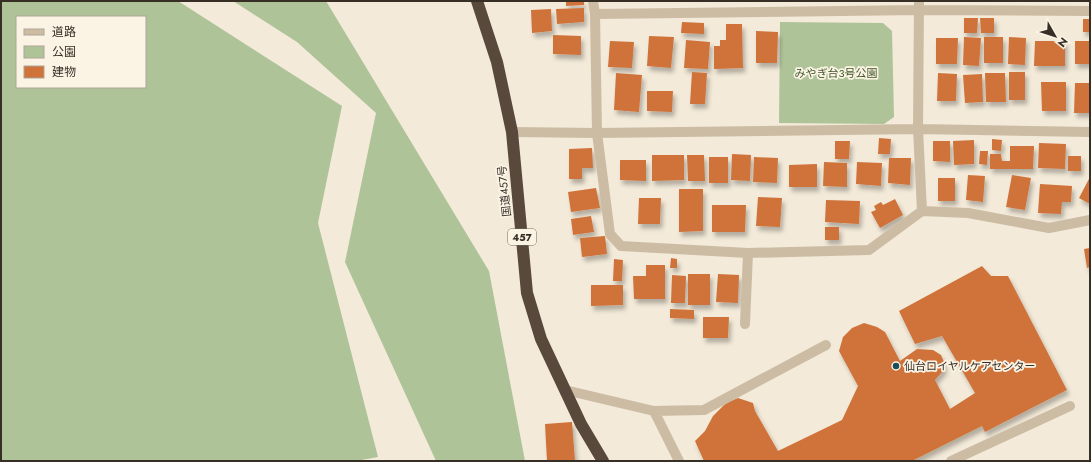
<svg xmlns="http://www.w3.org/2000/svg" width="1091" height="462" viewBox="0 0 1091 462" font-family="Jost,'Noto Sans JP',sans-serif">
<defs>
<filter id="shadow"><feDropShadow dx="2.5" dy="4.5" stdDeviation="2" flood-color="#0004"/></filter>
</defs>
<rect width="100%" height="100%" fill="#f3ead9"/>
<!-- green -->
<path fill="#afc398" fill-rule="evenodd" d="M1,1H178L342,106L318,223L378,457L356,461H1ZM17,17H145V87H17Z
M233,1H326L489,271L525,461H436L345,262L376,113L297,42Z
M780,22L883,23L892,31L894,117L884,124L779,123Z"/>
<!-- building -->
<path fill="#cf733b" filter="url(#shadow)" d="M566,1H584V5L566,6Z
M584,8V22L557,24L556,9Z
M551,9L552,31L532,33L531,10Z
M964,18H978L977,33H964Z
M980,18H994V33H981Z
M1083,19H1090V32H1083Z
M682,22L704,23V34L681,33Z
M726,24H742L743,68L714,69V46H720V40H726Z
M756,31L778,32L777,63H756Z
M553,35L581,36V55L553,54Z
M649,36L674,37L671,68L647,66Z
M964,37L981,38L979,66L963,65Z
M984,37H1003V63H984Z
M1009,37L1026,38L1025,65L1008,64Z
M936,38H958L957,64H936Z
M686,40L710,42L708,69L684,68Z
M610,41L634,42L632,68L608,67Z
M1035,41H1065V66H1034Z
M1075,41H1090V64H1075Z
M692,72L707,73L705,104H690Z
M1009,72H1025V100H1009Z
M616,73L642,75L639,112L614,110Z
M938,73L957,74L956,101H937Z
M985,73H1005L1006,102H986Z
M982,74L983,102L965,103L963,75Z
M1041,82H1066V111H1042Z
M1075,83H1090V113H1074Z
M647,91H673L672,112L647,111Z
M879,138L891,139L890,154H878Z
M992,139L1002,140L1001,151L992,150Z
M974,140V164L954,165L953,141Z
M835,141H850L849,159H835Z
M933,141H950V162L933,161Z
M1039,143L1066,144L1065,169L1038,168Z
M1010,146H1034L1033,169H990V154H1001L1002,161H1010Z
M592,148L593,168H582V179H569V149Z
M980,151H988L987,165L979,164Z
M732,154L751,155L750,181L731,180Z
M652,155H684V180L652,181Z
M687,155H704L705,181H688Z
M1068,156H1081V171H1068Z
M709,157H728V183H709Z
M754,157L778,158L777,183L753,182Z
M889,158H911L910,185L888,183Z
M620,160H646V181L620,180Z
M824,162L847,163V187L823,186Z
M857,162L882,163L881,186L856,184Z
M817,164V187H789V165Z
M968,175L985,176L983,202L966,200Z
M1012,175L1031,178L1025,210L1006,207Z
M1090,177V204L1079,198Z
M938,178H955V201H938Z
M1040,184L1072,186L1071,202H1062L1061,214L1038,213Z
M596,188L600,208L571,212L568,192Z
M679,189H703V231L679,232Z
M758,197L782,198L780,227L756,226Z
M639,198H661L660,224H638Z
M895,199L903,215L880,228L871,212L876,210L874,206L881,202L883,205Z
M826,200L860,201L859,224L825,222Z
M712,205H746L745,232H712Z
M591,216L594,232L573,235L571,219Z
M825,227H839V240H825Z
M605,236L607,254L582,257L580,238Z
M1090,248V267L1087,268L1084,249Z
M671,258L677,259V268H670Z
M614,259L623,260L622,281H613Z
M646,265H665V299H634L633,276H646Z
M982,266L991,276H1008L1067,390L985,432L982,426L912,461H704L695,441L705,431L713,416L726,403L738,398L753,403L755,411L778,451L842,420L858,386L839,351L843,337L852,328L864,323L877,327L885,332L900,361L917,349L933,350L941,355L944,362V370L935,380L950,409L975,393L942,336L915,344L899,311Z
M688,274H710V305H688Z
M718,274L739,275L738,303L716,302Z
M672,275L686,276L685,303H671Z
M591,285H623V305L591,306Z
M670,309L694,310V319L670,318Z
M703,317H729L728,338H703Z
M572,422L575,461H547L545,424Z"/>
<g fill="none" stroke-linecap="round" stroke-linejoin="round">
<!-- lane -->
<path stroke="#ccbca4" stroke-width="10" d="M565,390L654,411L679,461
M654,411L704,410L826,345
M951,461L1070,406"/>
<!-- street -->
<path stroke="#ccbca4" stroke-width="10" d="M593,1L595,14L597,133L610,234L621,246L748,253L869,250L922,211L918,129L1090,132
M595,14L920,10L1090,11
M512,132L597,133L918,129L919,1
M922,211L968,213L1049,228L1090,220
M745,324L748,253"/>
<!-- highway -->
<path stroke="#59493c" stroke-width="12" d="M477,1L497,62L512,132L527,293L541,339L581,424L603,461"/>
</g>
<!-- markers -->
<circle fill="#194e5b" stroke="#fbf4e5" stroke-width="1.5" cx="896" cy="366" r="4"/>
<g text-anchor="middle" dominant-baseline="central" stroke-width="3.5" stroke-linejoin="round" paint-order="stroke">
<!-- shield labels -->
<rect fill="#fbf4e5" stroke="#72695f" stroke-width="1" x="508" y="229" width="28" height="16" rx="3"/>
<g font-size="10" font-weight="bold" fill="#372e26">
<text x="522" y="237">457</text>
</g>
<!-- park labels -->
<g font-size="11" fill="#3f5728" stroke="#fbf4e5">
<text x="836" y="73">みやぎ台3号公園</text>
</g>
<!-- street labels -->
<g font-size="11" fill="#372e26" stroke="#fbf4e5">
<text transform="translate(504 191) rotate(-96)">国道457号</text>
</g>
<!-- poi labels -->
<g font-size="11" fill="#372e26" stroke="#fbf4e5" text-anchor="start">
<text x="904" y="366">仙台ロイヤルケアセンター</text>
</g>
</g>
<!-- border -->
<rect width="1091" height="462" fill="none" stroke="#372e26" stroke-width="4"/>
<!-- legend -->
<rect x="16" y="16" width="130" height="72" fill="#fbf4e5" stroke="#ada599"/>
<rect x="24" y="29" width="20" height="6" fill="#ccbca4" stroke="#ada599"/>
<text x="52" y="36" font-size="12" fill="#372e26">道路</text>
<rect x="24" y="46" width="20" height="12" fill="#afc398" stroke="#ada599"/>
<text x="52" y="56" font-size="12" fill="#372e26">公園</text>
<rect x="24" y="66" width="20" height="12" fill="#cf733b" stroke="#ada599"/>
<text x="52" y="76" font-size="12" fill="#372e26">建物</text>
<!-- north arrow -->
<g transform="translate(1055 36) rotate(129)" stroke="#fbf4e5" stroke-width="3" paint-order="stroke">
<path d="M0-3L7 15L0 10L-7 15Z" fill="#372e26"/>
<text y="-6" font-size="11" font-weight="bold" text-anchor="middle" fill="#372e26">N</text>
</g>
</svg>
